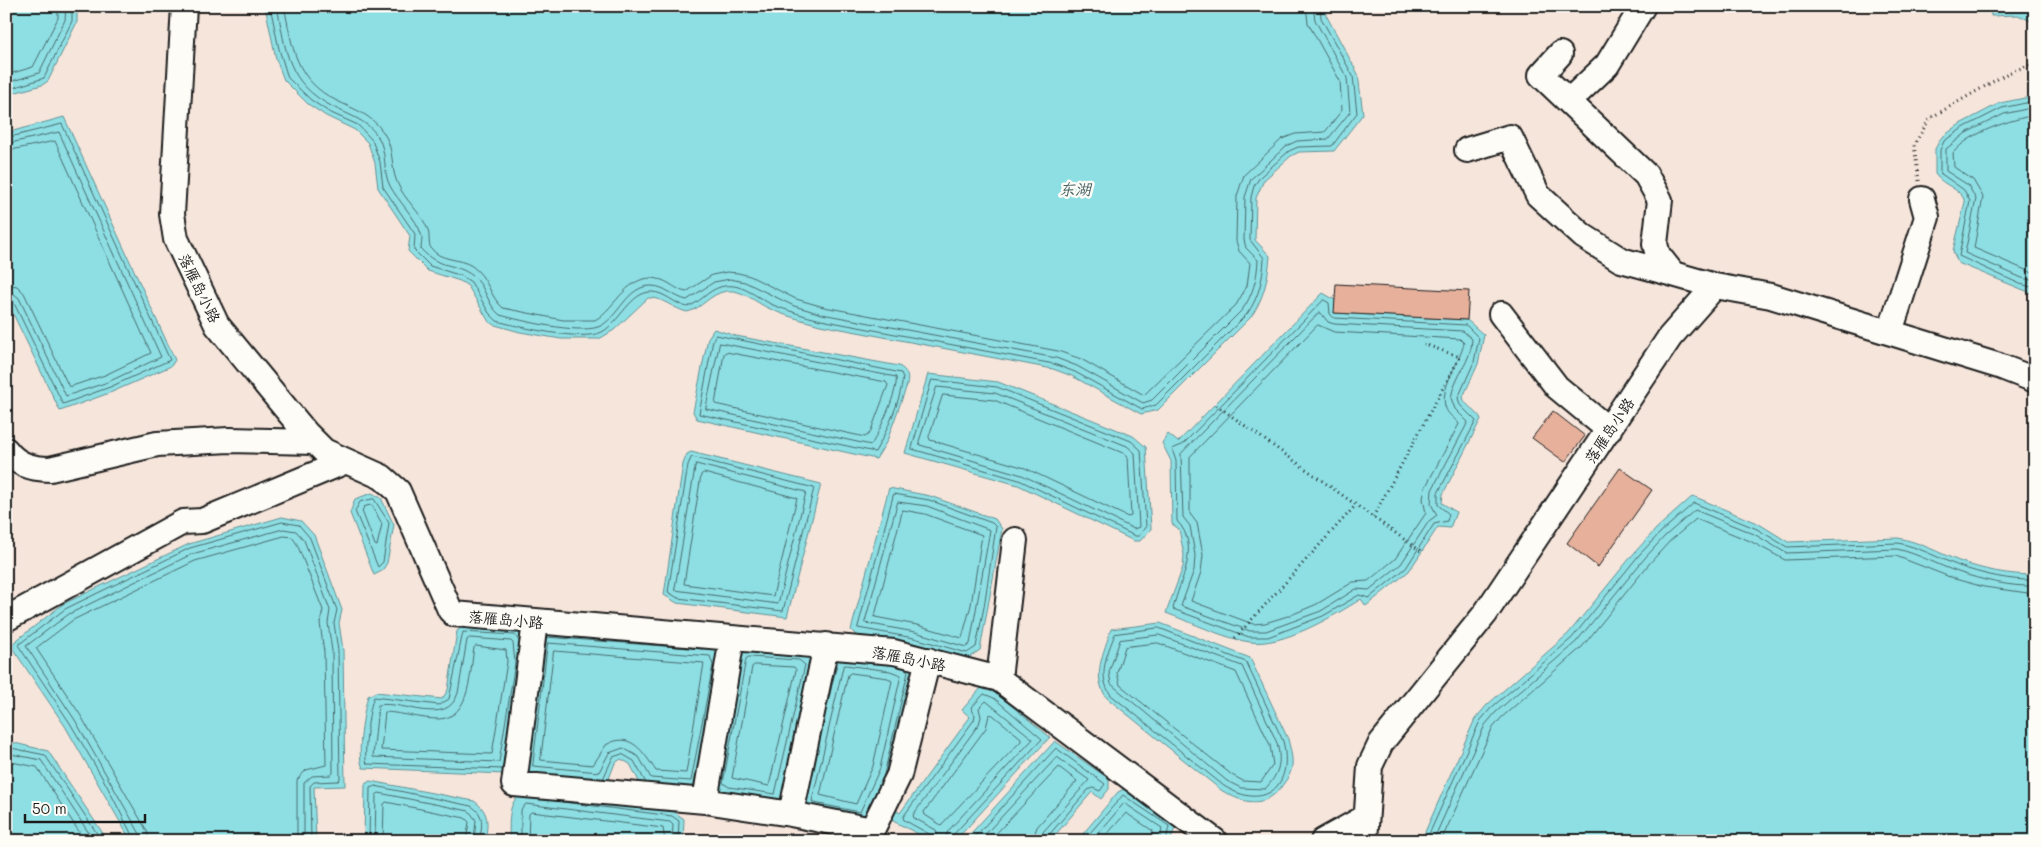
<svg xmlns="http://www.w3.org/2000/svg" width="2041" height="847" viewBox="0 0 2041 847" font-family="Mali,'LXGW WenKai TC',sans-serif">
<rect width="100%" height="100%" fill="#f6e5db"/>
<filter id="ink" filterUnits="userSpaceOnUse"><feTurbulence type="fractalNoise" baseFrequency=".02" numOctaves="2"/><feDisplacementMap in="SourceGraphic" scale="10" xChannelSelector="R" yChannelSelector="G"/><feConvolveMatrix kernelMatrix="1 2 1 2 8 2 1 2 1" color-interpolation-filters="sRGB"/></filter>
<g filter="url(#ink)">
<!-- water -->
<path fill="#8ddfe4" stroke="#609194" d="M6,6H77V22L48,81L42,85L6,95Z
M265,6H1325L1326,15L1358,74L1363,114L1334,151L1299,152L1291,156L1264,180L1256,198L1255,240L1270,256C1268,279 1264,298 1251,317L1158,410L1141,414L1072,376L1053,369L820,325C802,320 785,316 768,308C755,302 742,289 727,291C710,293 702,309 687,312C674,309 660,296 648,298L614,330L599,339H561L520,332L495,325L489,322L468,286L460,281L428,271L408,251L410,236L378,188L375,163L368,143L355,130L326,116L308,104L284,80L276,59Z
M1990,6H2035V23L2018,15L1991,16Z
M2035,96V293H2031L1958,263L1953,251L1965,202C1961,188 1943,186 1935,174V149L1941,138L1960,124L2000,103Z
M64,117L175,360L171,366L112,392L60,411L6,299V133Z
M1323,293L1335,300V313L1467,320L1484,335L1478,364L1463,397C1465,407 1477,410 1481,419L1443,494L1442,503L1456,512L1450,528L1438,527L1409,571L1366,606L1361,599C1334,616 1282,647 1250,642C1226,639 1191,622 1166,613L1183,567L1184,555L1179,529L1172,524L1171,461L1162,443L1168,434L1178,442Z
M714,329L736,336L899,366C907,371 909,375 907,385L887,441L876,459L697,419L693,412L708,338Z
M928,374L998,382L1133,436L1146,447L1151,529L1140,541H1134L1018,485L905,453Z
M691,452L821,484L787,617L677,603L664,595L683,464L687,454Z
M889,488L930,496L995,519L1002,529L980,650L967,659L913,643L856,635L851,630Z
M372,493L381,498L394,525L387,563L382,571L374,575L350,513L355,499Z
M1693,496L1759,524L1788,542L1898,538C1920,542 1939,553 1959,561C1982,570 2010,575 2035,575V841H1421L1475,719L1487,705L1568,634L1635,552L1657,528Z
M282,517L301,521L314,535L342,610L339,623L343,650L345,786L314,787L316,841H131L65,726L13,649V643L63,604L189,544Z
M1160,623L1250,658L1288,739C1290,748 1293,757 1292,766C1291,773 1288,778 1284,783C1267,809 1245,805 1221,790L1107,698C1091,676 1104,653 1111,629Z
M462,627L520,631L523,633L505,774L363,768C356,756 364,709 368,696L376,692L442,699L448,690L457,631Z
M542,633L719,646L700,788L642,787L630,764L621,759L615,763L608,781L531,778L520,767Z
M738,648L814,657L787,801L723,797L711,784Z
M834,654L906,663L914,669L891,771L870,820L801,808Z
M981,688L996,693L1050,737L955,841H932L893,821L891,818V807L900,813L970,717L962,710Z
M6,741L48,751L108,841H6Z
M1055,741L1109,779V789L1101,799L1092,792L1050,841H964Z
M370,781L474,801C490,812 488,824 485,841H364L365,784Z
M1124,789L1173,823L1175,828L1170,841H1077L1118,792Z
M524,792L673,811L684,819L683,841H509C510,823 506,801 524,792Z
M736,833L782,841H734Z"/>
<g fill="none" stroke-linecap="round" stroke-linejoin="round">
<!-- shore -->
<path stroke="#496a6c" stroke-width="1" d="M270,6L279,49L288,78L311,100L329,112L358,125L372,140L380,162L383,187L415,234L414,250L430,266L462,276L471,282L489,313L497,321C519,327 582,342 602,332C619,323 631,291 652,292C664,292 675,304 687,307C700,303 707,291 720,287C741,281 755,297 773,305C789,311 804,316 821,320L1054,364L1075,372L1142,409L1156,405L1247,314C1259,297 1263,279 1264,258L1250,240L1251,197L1254,186L1260,177L1289,151L1298,147L1332,146L1357,113L1353,76L1321,18L1320,6
M277,6C286,52 287,83 333,107C349,115 366,120 377,135C388,152 382,171 390,186C398,201 417,219 421,234C423,239 421,244 421,249C438,269 455,262 473,276C486,286 487,305 500,315C522,321 577,334 598,327C619,319 626,285 652,286C665,286 675,298 687,300L714,282L730,279L745,282L794,306L822,314L1056,358L1077,366L1143,403L1152,400L1242,310C1253,295 1257,279 1258,260L1246,248L1244,240L1245,197L1251,179L1286,146L1297,141L1328,139L1350,112L1347,78L1315,20L1313,6
M284,6C293,48 294,79 337,101C354,109 372,115 383,132C395,149 390,166 397,182C404,200 422,213 428,230C430,236 428,244 431,248C439,261 460,258 472,266C489,278 489,296 503,308L563,320H595C616,308 628,272 658,279C669,281 676,290 686,292L712,275L727,272L738,273L750,276L796,299L824,307L1058,351L1081,359L1144,395L1236,305L1247,286L1250,263L1239,251L1236,241L1237,196L1244,175L1282,139L1295,134L1325,132L1342,110L1340,81L1308,23L1306,6
M6,75L33,67L58,18V6
M6,83L39,73L65,20L66,6
M6,90L44,78L72,21V6
M2035,101L2002,108L1963,128L1944,141L1940,150V173L1964,190L1970,201L1959,256L2020,284L2035,288
M2035,107L2004,114L1966,133L1946,149V171L1968,185L1976,199L1965,253L2022,278L2035,281
M2035,115C2010,120 1970,132 1953,153L1954,167L1973,180L1983,197L1974,248L2035,274
M6,138L62,124L170,360L110,387L63,404L13,301L6,298
M6,144L59,132L161,357L108,382L66,396L19,298L13,293L6,292
M6,151L55,141L151,353L105,375L69,387L24,293L17,286L6,284
M1324,300L1329,303L1330,314L1334,318L1466,325L1479,338L1474,362L1458,398L1460,405L1476,421L1438,493V505L1449,514L1447,521L1434,524L1406,568L1369,598L1359,595L1323,616L1268,637H1249L1173,609C1179,580 1202,547 1177,521L1176,461L1172,449L1182,445Z
M1320,312L1328,322L1334,324L1463,331L1472,339C1472,361 1454,377 1451,398L1455,409L1468,422L1432,490L1431,504L1437,515L1429,521L1401,564L1369,590L1356,589L1321,611L1266,631H1250L1181,606L1194,570L1195,555L1190,526L1183,517L1181,454Z
M1318,325L1334,332L1460,339L1464,343C1460,363 1438,389 1446,409C1449,416 1456,419 1459,424L1425,488L1423,499L1426,513L1395,559L1368,581L1353,582L1317,604L1291,615L1265,623L1253,624L1191,601L1201,572L1203,555L1197,523L1190,514V457Z
M716,335L901,373L903,378C900,402 887,431 875,452L699,414L713,340Z
M720,343L896,377C899,389 879,433 871,445L706,409Z
M726,352L886,382L888,385L870,433L865,437L715,404L724,354Z
M932,380L997,387L1131,441L1141,450L1146,526L1139,536H1135L1019,480L912,449Z
M937,387L995,393L1127,446L1135,453L1139,527L1134,529L1022,475L920,445L919,442Z
M943,395L994,400L1123,453L1128,457L1131,516L1128,517L1025,468L930,440L929,437Z
M692,457L814,488L783,611L678,598L668,592L688,465Z
M696,464L806,492L778,604L675,590Z
M704,473L797,498L773,596L684,584L701,475Z
M894,494L929,500L992,523L996,527L984,607L976,647L967,653L914,638L858,628Z
M374,499L389,523L383,562L378,567L355,511L360,502Z
M898,502L927,506L990,530L970,644L966,647L915,632L865,623Z
M372,505L382,524L377,546L375,545L362,511L364,507Z
M903,510L925,514L982,535L971,605L962,638L917,625L875,617Z
M1159,628L1246,662L1283,741C1294,785 1266,812 1224,786L1111,695C1097,676 1107,654 1115,634Z
M1159,635L1242,666L1277,743C1282,763 1279,774 1265,789L1241,788L1227,781L1111,684L1109,672L1120,640Z
M546,637L703,649
M470,638L511,641L513,643L515,663L499,762L373,757L378,705C403,700 447,728 458,693L467,640Z
M548,643L710,656L713,665L691,781L651,778L639,757L623,748L609,753L599,772L533,766Z
M1158,643L1236,672L1270,745L1273,765L1261,782L1243,781L1232,775L1120,685L1117,673L1125,647Z
M476,646L506,650L507,662L492,754L381,750L385,712C403,713 421,719 439,719C471,718 470,670 474,648Z
M554,651L704,663L686,773L656,771C644,753 631,730 606,745L593,765L541,760Z
M749,657L799,660L805,665L775,794L729,787L723,783L746,659Z
M755,665L794,667L796,670L769,786L732,778L752,667Z
M845,665L890,671L901,675L880,768L860,812L814,803L812,801L843,667Z
M851,673L888,678L892,681L873,766L856,804L820,795L848,675Z
M826,710L838,660
M993,715L1021,738V741L941,825L925,815L924,812L986,728L989,715Z
M6,747L45,755L102,841
M6,753L41,760L94,841
M6,761L37,767L85,841
M503,769L367,764C363,756 369,706 374,697L439,705L449,699L463,632L515,635L519,641
M603,779L613,757L622,754L634,761L646,783
M883,779L908,672L905,668
M555,801L672,816L679,821L678,841
M135,841L106,784L70,723L18,645L65,609L190,548L282,522L299,525L310,538L337,610L334,623L338,651L340,779L338,781L314,782L310,786L311,841
M142,841L140,834L75,720L26,646L69,614L192,554L283,529L296,531L304,540L330,610L328,623L332,651L333,773L331,775L312,776L304,783V841
M149,841L147,831L81,716L36,648L73,620L195,561L284,536L292,537L297,544L323,610L320,623L324,652L326,765L306,770L297,780V841
M369,841L370,788L375,786L471,806C486,815 481,826 480,841
M375,841L376,795L379,793L469,811L476,820L474,841
M383,841L384,804L386,802L465,818L469,822L466,841
M521,841V810L526,804L670,822L673,825L672,841
M528,841L529,814L531,812L663,828L665,841
M933,841L931,835L904,820L903,817L974,720L975,715L971,708L984,694L994,698L1042,739L953,835L952,841
M939,841L936,830L914,818L913,815L979,724L981,717L979,708L986,701L1033,739L948,831L945,841
M971,841L1056,748L1105,784L1100,791L1093,788L1088,790L1048,836L1046,841
M979,841L1057,757L1089,780L1043,832L1040,841
M989,841L1059,767L1077,781L1037,827L1032,841
M1083,841L1123,795L1169,826L1166,841
M1092,841L1124,803L1162,828L1160,841
M1101,841L1126,813L1153,831L1152,841
M1426,841L1480,721L1491,708L1572,638L1639,555L1661,532L1694,503L1757,529L1787,547L1898,543C1919,547 1938,558 1959,566C1981,574 2011,581 2035,580
M1433,841L1485,725L1496,712L1576,642L1644,559L1665,536L1695,510L1754,534L1786,553L1897,549C1919,554 1937,565 1958,572C1982,580 2010,587 2035,586
M1441,841L1492,729L1501,718L1582,647L1649,564L1670,541L1696,519L1750,541L1785,560L1896,556L1955,579L1984,587L2035,594"/>
</g>
<!-- building -->
<path fill="#e6b09b" stroke="#1c1c1c" d="M1336,284L1469,291L1467,320L1334,313Z
M1553,411L1585,436L1565,462L1532,438Z
M1620,468L1652,490L1598,567L1567,543Z"/>
<g fill="none" stroke-linecap="round" stroke-linejoin="round">
<defs>
<path id="minor" d="M184,6L172,214L176,239L217,325L306,433L324,451L382,477L398,491L450,610L454,614L894,652L999,679L1215,841
M1560,54L1541,75L1646,175L1660,200L1655,244L1658,255L1673,274L1715,286
M1569,101L1607,65L1643,6
M1467,150L1510,137L1538,195L1583,236L1621,260L1673,274
M1501,314L1557,387L1609,430
M1890,332L1927,217L1922,199
M6,450C17,465 32,469 50,469L157,444L229,440L315,442
M6,619L183,522L202,521L344,462
M535,622L514,784L705,801L791,814L872,830L899,775L928,660
M999,679L1015,540
M705,801L732,638
M791,814L826,645
M1323,841L1366,817
M1365,841L1370,766L1381,743L1485,614L1670,337L1715,286L1771,296L1999,366L2035,380"/>
</defs>
<!-- minor casing -->
<use href="#minor" stroke="#1c1c1c" stroke-width="28"/>
<!-- path -->
<path stroke="#1c1c1c" stroke-width="3" stroke-dasharray="1 4" stroke-linecap="butt" d="M1919,181L1914,145L1930,118L2008,73L2035,63
M1216,405L1422,552
M1373,517L1460,357L1424,344
M1235,638L1356,505"/>
<!-- minor -->
<use href="#minor" stroke="#fdfcf7" stroke-width="24"/>
</g>
</g>
<g text-anchor="middle" dominant-baseline="central" stroke-width="5" stroke-linejoin="round" paint-order="stroke">
<!-- street labels -->
<g font-size="15" fill="#1c1c1c" stroke="#fdfcf7">
<text transform="translate(200 288) rotate(64)">落雁岛小路</text>
<text transform="translate(1609 430) rotate(-56)">落雁岛小路</text>
<text transform="translate(506 619) rotate(5)">落雁岛小路</text>
<text transform="translate(909 658) rotate(11)">落雁岛小路</text>
</g>
<!-- water labels -->
<g font-size="16" font-style="italic" fill="#446062" stroke="#fdfcf7">
<text x="1075" y="188">东湖</text>
</g>
</g>
<!-- margin -->
<rect width="2041" height="847" fill="none" stroke="#fdfcf7" stroke-width="25"/>
<rect x="12" y="12" width="2016" height="822" fill="none" stroke="#1c1c1c" stroke-width="2" filter="url(#ink)"/>
<!-- scale -->
<path d="M25 814v8h120v-8" fill="none" stroke="#1c1c1c" stroke-width="2.5"/>
<text x="32" y="814" font-size="15" fill="#1c1c1c" stroke="#fdfcf7" stroke-width="4" paint-order="stroke">50 m</text>
</svg>
